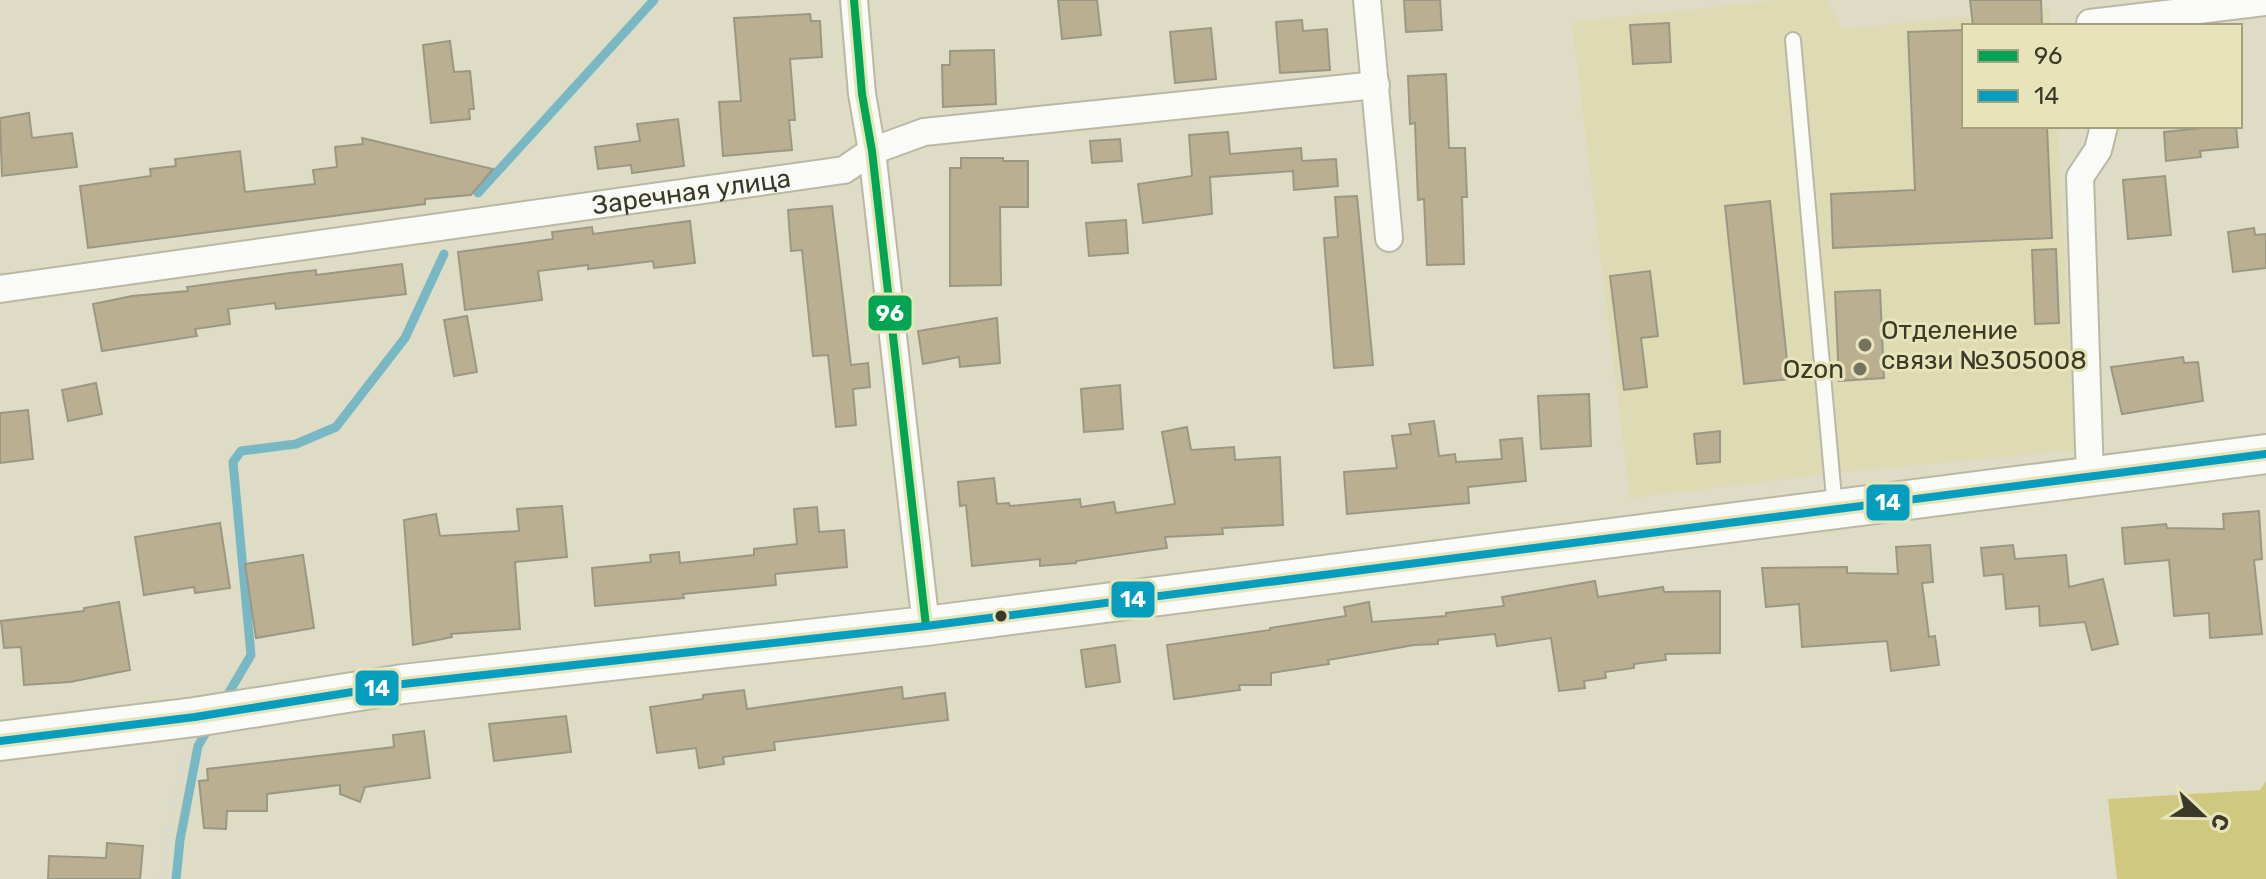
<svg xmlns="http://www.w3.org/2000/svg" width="2266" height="879" viewBox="0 0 2266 879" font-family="Rubik,sans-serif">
<rect width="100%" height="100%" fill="#dedcc4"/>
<!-- built -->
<path fill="#dedab4" d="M1785,0H1827L1843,29L2049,8L2050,26H1964V126H2057L2075,450L1843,472L1630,498L1572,22Z"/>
<!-- green -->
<path fill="#d0c87e" d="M2266,781V879H2117L2108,799L2260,790Z"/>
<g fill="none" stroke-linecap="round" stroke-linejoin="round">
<!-- stream -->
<path stroke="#78b8c5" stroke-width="9" d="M478,193L654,0
M224,701L251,655L233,462L241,451L296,444L336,427L405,338L444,254
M176,879L180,840L198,746L211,724"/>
</g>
<!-- building -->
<path fill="#baaf91" stroke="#9b9785" stroke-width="2" d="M1058,0H1097L1101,35L1062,39Z
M1404,0H1440L1442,30L1406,32Z
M1970,0H2041L2042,26H1973Z
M810,14L811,21H820L822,57L790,59L795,120H789L792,150L723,156L719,102L741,101L734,18Z
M1302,20L1303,31L1327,29L1330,70L1280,73L1276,22Z
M1669,23L1671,62L1633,64L1630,25Z
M1211,28L1216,79L1175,83L1170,32Z
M1964,30V126H2047L2052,238L1833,248L1831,194L1915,190L1908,32Z
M450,41L454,72L470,71L474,109H469L470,119L431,123L423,45Z
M994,50L996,104L943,107L942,65H950V51Z
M1446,74L1449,148H1465L1467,197H1462L1464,264L1427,265L1424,199L1418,200L1415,123L1410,124L1408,76Z
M29,113L32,138L72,133L77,167L2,176L0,118Z
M678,119L684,166L632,173L631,165L598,169L595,147L640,141L637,124Z
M2221,126H2236L2238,147L2200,151L2201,157L2166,161L2164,132Z
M1228,132L1230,154L1301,148L1302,161L1336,159L1338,186L1294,190L1293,171L1210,177L1212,214L1143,223L1138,184L1192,176L1189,135Z
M362,138L493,169L471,195L425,199V204L88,248L80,186L151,176L150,169L176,166L175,159L240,151L245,192L315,184L313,170L337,167L335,147L363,144Z
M1120,139L1122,161L1092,163L1090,141Z
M961,158H1003V161H1028V207H1000L1001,285L950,286V168H961Z
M2165,176L2171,235L2128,239L2123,180Z
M1357,196L1373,365L1334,368L1324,238L1338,237L1335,197Z
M1770,201L1789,379L1744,384L1725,206Z
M832,206L851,365L868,363L870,387L853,389L856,425L836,427L828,355L813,356L802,250L791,251L788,210Z
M1126,220L1128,253L1089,256L1086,223Z
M690,221L695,263L654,268L653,261L588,269V265L538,271L542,300L465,310L458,252L553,239L552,232L592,227L593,234Z
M2254,228L2255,235L2266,234V268L2233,272L2228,232Z
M2056,249L2059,323L2035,324L2032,250Z
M402,264L406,294L276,309L275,303L228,309L230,324L195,329L197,336L102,351L93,304L132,296L188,291L187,287L290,273L316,270V275Z
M1650,271L1658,336L1641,338L1647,387L1624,390L1610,276Z
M1880,290L1884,378L1839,381L1835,292Z
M467,316L477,372L454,376L444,320Z
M997,318L1000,363L960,367L959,357L923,364L918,331Z
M2183,357L2184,363L2198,362L2203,401L2122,414L2111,367Z
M96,383L102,414L68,421L62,390Z
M1120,385L1123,429L1084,432L1081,389Z
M1589,394L1591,446L1541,449L1538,396Z
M28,410L33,459L0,463V413Z
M1434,421L1439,456L1455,454L1456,462L1502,459L1500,440L1522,438L1526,481L1468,487L1469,503L1347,514L1344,472L1397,468L1392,436L1411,434L1409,424Z
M1187,427L1191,450L1234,447L1235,460L1280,457L1283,525L1222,528L1223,534L1165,537L1167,548L1076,561V563L1040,566V559L972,566L966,505L960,506L958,482L994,478L997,504L1009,503L1010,506L1080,499L1081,507L1114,502L1116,513L1175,504L1162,432Z
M1720,431V462L1697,464L1694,434Z
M562,506L567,557L515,562L520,629L451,634L452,637L413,645L404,520L436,514L440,536L519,531L517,509Z
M817,507L819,532L844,530L847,567L775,574L776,585L683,594L684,598L595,606L592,568L651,562L650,555L679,552L680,563L754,555V549L797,544L794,509Z
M2259,511L2262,559L2254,560L2262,634L2210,638L2209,613L2174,616L2169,560L2125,564L2122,528L2166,524L2167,528L2224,529L2223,514Z
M220,523L230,588L195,593L194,587L144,595L135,537Z
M1930,545L1933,582L1922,583L1929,637L1935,636L1939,665L1891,671L1887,641L1802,647L1799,604L1766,607L1762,568L1847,567V573L1898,574L1896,547Z
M2013,545L2015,559L2066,555L2069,587L2103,579L2118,644L2092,650L2085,622L2040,626L2039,606L2006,609L2003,574L1984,576L1981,548Z
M303,555L314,628L256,638L245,564Z
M1595,581L1598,597L1663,587L1664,592L1720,591V653L1665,654L1666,660L1634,664V668L1605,672L1606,678L1584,681L1585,688L1559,691L1551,638L1497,646L1495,634L1438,640V644L1414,645L1328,660L1329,664L1271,673V685H1239L1240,690L1174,699L1167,645L1270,630V628L1346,616L1344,607L1369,602L1372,622L1446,616V613L1504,606L1502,597Z
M119,602L130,670L70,682L24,685L21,647L4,648L1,621L84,611V608Z
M1115,645L1120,682L1086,687L1081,650Z
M902,687L903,699L945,693L948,720L774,742L775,750L723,757L724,764L699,768L696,748L657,753L650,707L703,699V695L744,690L747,709Z
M566,716L571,752L494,761L489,724Z
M424,731L430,778L365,787L360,802L340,794V785L267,794V811H227L226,829L204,828L199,781L208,780L207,769L394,747L393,735Z
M107,843L143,846L140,879H48L49,856L106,858Z"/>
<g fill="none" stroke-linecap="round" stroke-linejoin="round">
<defs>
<path id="lane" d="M1793,40L1835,509"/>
<g id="street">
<path d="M854,0L862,94L872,151L926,626"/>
<path d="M1367,0L1389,238"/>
<path d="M2090,23L2266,2"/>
<path id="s1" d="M0,289L844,170L872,151L924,132L1376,85"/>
<path d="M2090,477L2080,177L2098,150L2104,126"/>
</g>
<path id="secondary" d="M0,741L195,717L403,684L926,626L2266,454"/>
</defs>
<!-- lane casing -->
<use href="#lane" stroke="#bab8a5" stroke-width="18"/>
<!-- street casing -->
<use href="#street" stroke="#bab8a5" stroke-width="30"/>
<!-- secondary casing -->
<use href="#secondary" stroke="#bab8a5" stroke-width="42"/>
<!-- path -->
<path stroke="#dbd9d2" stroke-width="5" stroke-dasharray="6 6" stroke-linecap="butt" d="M162,879L172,811L187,749"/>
<!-- lane -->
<use href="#lane" stroke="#fafaf6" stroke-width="14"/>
<!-- street -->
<use href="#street" stroke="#fafaf6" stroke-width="26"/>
<!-- secondary -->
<use href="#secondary" stroke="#fafaf6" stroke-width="38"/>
<defs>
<path id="bus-1" d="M854,0L862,94L872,151L926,626"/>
<path id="bus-2" d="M0,741L195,717L403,684L926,626L2266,454"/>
</defs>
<!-- bus-1 casing -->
<use href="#bus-1" stroke="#e8e4ba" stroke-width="14"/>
<!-- bus-2 casing -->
<use href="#bus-2" stroke="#e8e4ba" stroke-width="14"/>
<!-- bus-1 -->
<use href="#bus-1" stroke="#00a651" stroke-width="8"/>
<!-- bus-2 -->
<use href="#bus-2" stroke="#069ebe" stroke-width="8"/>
</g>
<!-- markers -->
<g fill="#74735f" stroke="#e8e4ba" stroke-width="3">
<circle cx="1865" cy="345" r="8"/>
<circle cx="1860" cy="369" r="8"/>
</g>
<circle fill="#3b3a29" stroke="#e8e4ba" stroke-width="3" cx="1001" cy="616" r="7"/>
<g text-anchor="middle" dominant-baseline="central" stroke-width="6" stroke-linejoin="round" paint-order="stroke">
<!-- street labels -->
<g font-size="26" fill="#3b3a29" stroke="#e8e4ba">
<text stroke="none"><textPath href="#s1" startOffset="698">Заречная улица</textPath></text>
</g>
<!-- poi labels -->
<g font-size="26" fill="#3b3a29" stroke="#e8e4ba" text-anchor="start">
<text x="1881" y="330">Отделение<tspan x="1881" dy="30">связи №305008</tspan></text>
<text x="1844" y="369" text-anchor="end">Ozon</text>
</g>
</g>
<g stroke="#e8e4ba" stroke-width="3">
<rect x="867" y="294" width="46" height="38" rx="8" fill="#00a651"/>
<rect x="1865" y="483" width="46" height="39" rx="8" fill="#069ebe"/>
<rect x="1110" y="580" width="46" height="39" rx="8" fill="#069ebe"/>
<rect x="354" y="669" width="46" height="38" rx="8" fill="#069ebe"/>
</g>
<g font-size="22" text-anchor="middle" font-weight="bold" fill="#fff">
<text x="890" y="321">96</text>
<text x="1888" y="510">14</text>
<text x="1133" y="607">14</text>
<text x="377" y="696">14</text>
</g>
<!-- legend -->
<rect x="1962" y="24" width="280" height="104" fill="#e8e4ba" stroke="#a3a080" stroke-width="2"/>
<rect x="1978" y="50" width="40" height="12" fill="#00a651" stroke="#a3a080" stroke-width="2"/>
<text x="2034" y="64" font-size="24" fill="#3b3a29">96</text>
<rect x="1978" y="90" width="40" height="12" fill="#069ebe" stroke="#a3a080" stroke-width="2"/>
<text x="2034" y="104" font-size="24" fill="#3b3a29">14</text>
<!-- north arrow -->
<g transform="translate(2202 815) rotate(112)" stroke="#e8e4ba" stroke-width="6" paint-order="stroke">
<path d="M0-6L14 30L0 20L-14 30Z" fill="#3b3a29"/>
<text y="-12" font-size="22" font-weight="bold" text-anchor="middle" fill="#3b3a29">С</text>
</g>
</svg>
